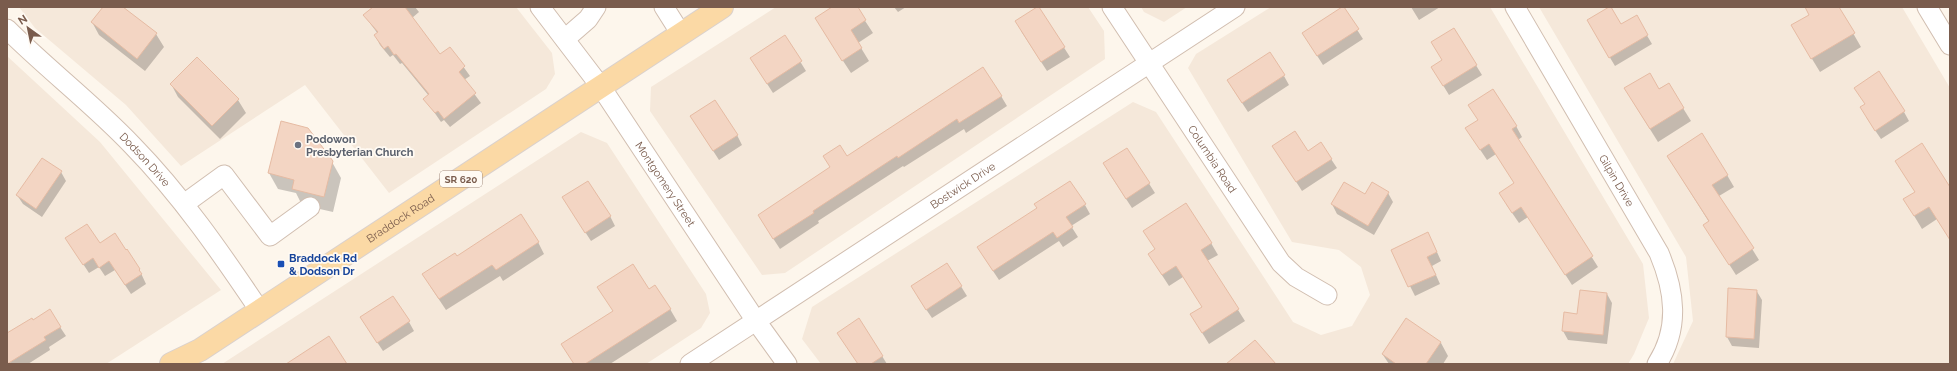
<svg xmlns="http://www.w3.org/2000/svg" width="1957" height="371" viewBox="0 0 1957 371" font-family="Raleway,sans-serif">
<rect width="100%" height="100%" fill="#fdf6ec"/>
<!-- residential -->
<path fill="#f5e8da" d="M19,7H516L552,53L555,74L546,89L389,193L305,85L181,166L126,105L35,28Z
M776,7H1088L1104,31L1105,59L785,273L762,275L650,111L651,87Z
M1141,7H1187L1164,22L1144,12Z
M1271,7H1490L1643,264L1649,318L1634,354L1628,364H821L802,339L812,307L1133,102L1156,112L1293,322L1321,335L1352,326L1370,295L1361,267L1339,250L1292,242L1188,68L1196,54Z
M1539,7H1902L1950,88V364H1673L1693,321L1686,257Z
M7,56L100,142L221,290L106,364H7Z
M581,132L607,143L706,294L710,313L701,328L646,364H222Z"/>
<!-- shadow -->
<path fill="#0003" d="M104,7H121L156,34L164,47L145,71L99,35L92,22Z
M374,7H415L419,12L412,18L440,56L450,48L470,76L464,80L481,103L450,127L444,120L441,122L425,99L429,96L402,63L400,64L393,55L390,57L380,45L375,35L378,34L364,15Z
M834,7H856L873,33L858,43L869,61L851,73L824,32Z
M894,7H906L898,12Z
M1038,7L1070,57L1047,71L1021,31Z
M1411,7H1440L1419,20Z
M1805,7H1838L1861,47L1820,72L1792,26L1810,15Z
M1343,8L1363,39L1323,65L1309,43Z
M1636,17L1652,44L1615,66L1588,21L1621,26Z
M1454,30L1482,75L1449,95L1438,77Z
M785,37L806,71L773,93L751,59Z
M197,58L238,100L246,113L220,139L178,97L171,84Z
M1284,76L1289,85L1248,112L1233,89Z
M1668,84L1691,121L1658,142L1633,102Z
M1001,96L1007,106L966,133L964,129L904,167L903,166L818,221L819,223L780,249L765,226L847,157Z
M1904,112L1909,121L1881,139L1866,117Z
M1479,121L1516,126L1522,137L1518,140L1598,267L1572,285L1528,217L1519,223L1506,204L1515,184L1496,154L1487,160L1473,139Z
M281,122L332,162L341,178L333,212L302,205L296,193L278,189L269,173Z
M697,126L737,135L742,145L719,160Z
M1127,149L1155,193L1132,208L1109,173Z
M1279,155L1331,159L1337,168L1302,191Z
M1668,157L1727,175L1734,187L1719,196L1759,260L1736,275L1711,236L1709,222Z
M61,172L66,181L42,217L23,204L17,195Z
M1950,189V238L1937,219L1922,229L1904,199Z
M1388,193L1393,202L1374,235L1337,214L1332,204L1365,196Z
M563,198L610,216L615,226L591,241Z
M1085,205L1090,214L1071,226L1078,237L1063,247L1059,241L999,280L983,256L1038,208Z
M538,242L544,254L503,281L500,276L446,310L430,286L456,257Z
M1211,243L1218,255L1207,261L1245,321L1209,344L1198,326L1203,307L1183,277L1169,286L1156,266Z
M1433,243L1441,261L1432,266L1440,284L1415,296L1392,250Z
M100,244L139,269L146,284L131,294L115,270L105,276L99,267L89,273L72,247Z
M947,264L967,296L932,318L917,296Z
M1756,290L1762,300L1759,348L1732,346L1727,337Z
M648,291L670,309L677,321L610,364H574Z
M1607,294L1612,303L1607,344L1568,340L1563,331L1578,315Z
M1407,320L1441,343L1448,356L1443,364H1389L1383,355Z
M33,321L60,327L66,336L49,347L50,350L28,364H11L7,357V335Z
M409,322L414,331L383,351L367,327Z
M882,356L887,364H858Z"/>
<!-- building -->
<path fill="#f3d5c3" stroke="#e6bba3" d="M103,7H123L157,33L137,59L91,22Z
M373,7H405L440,54L450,47L465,66L459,72L476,93L444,119L438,111L435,113L423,99L429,94L396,54L394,55L388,46L384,49L374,35L378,32L363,15Z
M832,7H858L866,20L851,30L862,48L842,61L815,18Z
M1037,7H1039L1065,47L1041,62L1015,21Z
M1342,7H1344L1359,29L1317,56L1302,33Z
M1609,7H1611L1621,24L1637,15L1648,35L1609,58L1587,20Z
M1805,7H1839L1855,33L1811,59L1791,25L1809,15Z
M1454,28L1477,65L1443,86L1431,67L1442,60L1431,42Z
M785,35L802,61L767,84L750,58Z
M1270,52L1285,75L1242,103L1227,80Z
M197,57L239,99L212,126L170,84Z
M983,67L1002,96L959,123L957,119L898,158L897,156L813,211L814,213L773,239L758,215L830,167L823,156L840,145L847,156Z
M1879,71L1905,111L1875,131L1860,107L1865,104L1854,88Z
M1650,73L1659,89L1669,83L1684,108L1650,129L1624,88Z
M1493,89L1517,126L1512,129L1593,256L1565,275L1521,207L1512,213L1499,193L1514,183L1489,144L1480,150L1465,128L1478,120L1468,105Z
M715,100L738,135L713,151L690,116Z
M281,121L308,128L333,161L324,197L292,189L294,180L268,173Z
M1295,131L1308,151L1321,142L1332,159L1296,182L1272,146Z
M1702,133L1728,175L1712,185L1754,248L1729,265L1703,225L1709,221L1667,156Z
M1922,143L1950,187V240L1929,207L1914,216L1903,199L1915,192L1895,161Z
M1127,148L1150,183L1126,199L1103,163Z
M42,158L62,171L36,209L16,195Z
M588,181L611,216L585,233L562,197Z
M1070,181L1086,204L1066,217L1073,227L1057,238L1053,232L993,271L977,247L1037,208L1034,204Z
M1344,182L1365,194L1372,182L1389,192L1368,226L1331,204Z
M1186,203L1212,243L1201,250L1239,309L1202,333L1190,314L1202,307L1176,266L1162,275L1148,254L1155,249L1143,231Z
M521,214L539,242L496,270L492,265L439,299L422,274L455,253L457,256Z
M87,224L100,243L115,233L126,250L127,249L140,269L139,270L142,274L125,285L109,261L99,268L93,258L83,265L65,238Z
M1428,232L1437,252L1427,257L1436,275L1408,287L1391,250Z
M947,263L962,286L926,310L911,286Z
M633,264L649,289L655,285L671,309L585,364H574L561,344L613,311L597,287Z
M1728,288L1757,290L1754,339L1726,337Z
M1580,290L1607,293L1603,335L1562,331L1564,312L1577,314Z
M393,296L410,321L377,343L360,317Z
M50,309L61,327L44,337L46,340L7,364V333L32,318L33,320Z
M859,318L883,356L871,364H858L837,333Z
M1406,318L1441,342L1426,364H1396L1382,354Z
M329,336L347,364H286Z
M1255,340L1276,364H1226Z"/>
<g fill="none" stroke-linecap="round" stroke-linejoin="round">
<defs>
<g id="minor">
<path id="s1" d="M540,7L601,87L756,321L787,364"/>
<path d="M664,7L681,34"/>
<path id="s2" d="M1112,7L1281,263L1296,277L1327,295"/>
<path id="s3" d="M1515,7L1659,253C1675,291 1680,328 1657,364"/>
<path d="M1927,7L1950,45"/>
<path id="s4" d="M7,29C47,69 93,104 132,145C181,195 221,253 260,311"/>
<path d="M565,39L588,19L596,7"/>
<path d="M184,204L224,175L270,236L310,207"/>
<path id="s5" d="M690,364L1235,7"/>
</g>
<g id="major">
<path id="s6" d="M171,364L200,350L722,7"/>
</g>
</defs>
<!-- minor casing -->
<use href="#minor" stroke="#d1beb0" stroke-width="21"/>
<!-- major casing -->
<use href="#major" stroke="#dad1cd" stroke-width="24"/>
<!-- minor -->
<use href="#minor" stroke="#fff" stroke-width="19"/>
<!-- major -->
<use href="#major" stroke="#fbd9a5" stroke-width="22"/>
</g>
<!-- markers -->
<circle fill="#6b7280" stroke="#fffaf3" stroke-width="1.5" cx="298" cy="145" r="4"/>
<rect fill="#1a4fb4" stroke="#fffaf3" stroke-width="1.5" x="277" y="260" width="8" height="8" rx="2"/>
<g text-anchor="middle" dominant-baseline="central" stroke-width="3.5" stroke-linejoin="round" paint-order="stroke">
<!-- shield labels -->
<rect fill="#fffaf3" stroke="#a28b7f" stroke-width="1" x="440" y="171" width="42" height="16" rx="3"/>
<g font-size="10" font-weight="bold" fill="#7a5c4d">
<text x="461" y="179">SR 620</text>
</g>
<!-- worship labels -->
<g font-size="11" font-weight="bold" fill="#5b616d" stroke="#fffaf3" text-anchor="start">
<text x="306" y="139">Podowon<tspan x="306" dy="13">Presbyterian Church</tspan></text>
</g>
<!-- street labels -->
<g font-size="11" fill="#7a5c4d" stroke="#fffaf3">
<text stroke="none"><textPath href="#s2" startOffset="182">Columbia Road</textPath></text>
<text stroke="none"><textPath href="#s4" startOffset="190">Dodson Drive</textPath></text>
<text stroke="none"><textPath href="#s3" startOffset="201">Gilpin Drive</textPath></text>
<text stroke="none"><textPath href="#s1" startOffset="217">Montgomery Street</textPath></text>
<text stroke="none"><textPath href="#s5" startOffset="326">Bostwick Drive</textPath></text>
<text stroke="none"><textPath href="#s6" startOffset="272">Braddock Road</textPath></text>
</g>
<!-- transit labels -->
<g font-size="11" font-weight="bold" fill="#164399" stroke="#fffaf3" text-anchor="start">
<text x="289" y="258">Braddock Rd<tspan x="289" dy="13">&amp; Dodson Dr</tspan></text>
</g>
</g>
<!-- border -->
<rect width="1957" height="371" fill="none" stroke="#7a5c4d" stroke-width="16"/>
<!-- north arrow -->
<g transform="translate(28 28) rotate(327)" stroke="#fffaf3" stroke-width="3" paint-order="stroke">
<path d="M0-3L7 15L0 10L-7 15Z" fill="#7a5c4d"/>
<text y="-6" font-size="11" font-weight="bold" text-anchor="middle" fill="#7a5c4d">N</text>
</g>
</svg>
